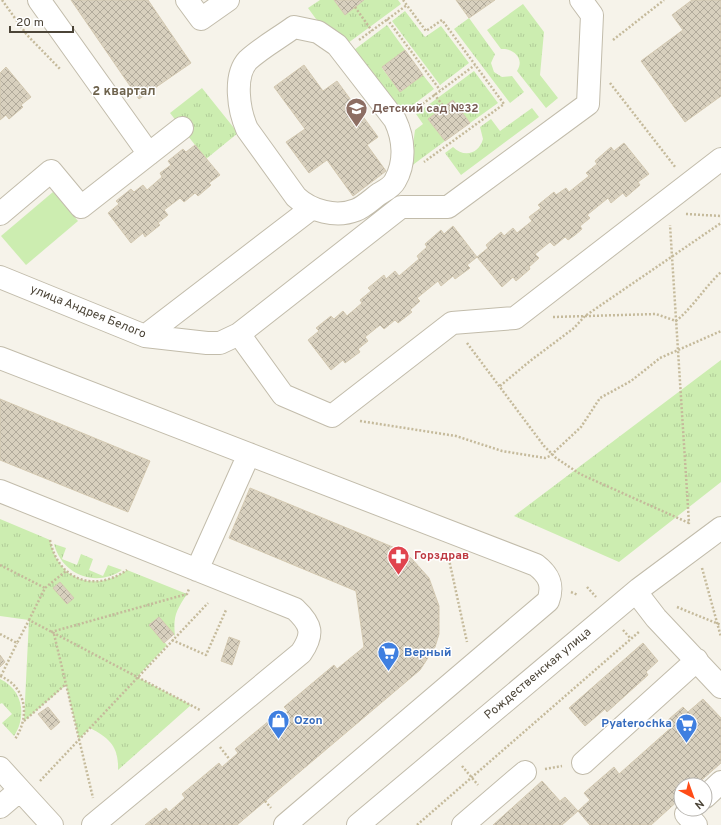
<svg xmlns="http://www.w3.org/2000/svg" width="721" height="825" viewBox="0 0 721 825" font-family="Overpass,sans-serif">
<defs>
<pattern id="grass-tufts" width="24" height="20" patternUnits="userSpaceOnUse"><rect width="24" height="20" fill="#ccedb0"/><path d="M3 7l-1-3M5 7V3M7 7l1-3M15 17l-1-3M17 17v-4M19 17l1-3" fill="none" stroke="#b1cc98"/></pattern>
<pattern id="building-cross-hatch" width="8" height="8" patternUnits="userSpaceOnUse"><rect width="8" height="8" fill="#d8d0be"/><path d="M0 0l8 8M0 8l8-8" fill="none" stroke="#b1aa9b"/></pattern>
</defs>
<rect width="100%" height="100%" fill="#f6f3ea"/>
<!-- grass -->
<path fill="url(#grass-tufts)" d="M320,0H334L345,14L364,0H398L401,4L348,43L316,19L308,8Z
M523,4L544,32L540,75L558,98L546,108L517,71C525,59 514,48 501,49L487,30Z
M405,11L425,37L441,26L469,63L440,85L392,21Z
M469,18L495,54L491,63L494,72L502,77L512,76L524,92L510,103L454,29Z
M387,25L405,50L382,68L400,92L423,75L434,89L401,114L354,50Z
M474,71L498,103L470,123L453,100L428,119L445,141L410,167L415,130L423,124L416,114Z
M202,88L238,133L206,159L170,113Z
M532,108L539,117L461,175L445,153L453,147C464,158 479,154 483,139L480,127L491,119L500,131Z
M721,360V482L619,562L514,516Z
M0,519L50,540C58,580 94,593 127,570L187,594C176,611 173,616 175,636L159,617L149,625L167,645L137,677L191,705L118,770C119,746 109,738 90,728L79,739L66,685L24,721L29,620L0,616Z
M54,544L66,548L62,559L77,565L81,554L93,559L89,570L103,576L108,565L122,570C96,588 62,575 54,544Z
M0,679C23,690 27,716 14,736L2,723L12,714L2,703L0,704Z"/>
<!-- garden -->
<path fill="#ccedb0" d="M53,192L78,221L26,265L1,236Z"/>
<!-- building -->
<path fill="url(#building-cross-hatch)" stroke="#d4c9b1" d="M71,0H148L191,63L139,99Z
M334,0H364L345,15Z
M456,0H495L469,18Z
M692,0H721V96L685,122L641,61L683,30L672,15Z
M405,50L423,75L400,92L382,67Z
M304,65L323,91L337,81L378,137L367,145L386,171L353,196L327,160L309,173L286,142L305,129L274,87Z
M6,67L31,97L21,105L23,107L9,119L6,115L0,120V73Z
M453,100L470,123L445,141L428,119Z
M624,143L649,174L638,182L640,185L626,197L623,193L611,203L608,198L587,215L590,218L580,226L582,229L575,235L568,240L565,237L554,246L550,242L535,254L539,258L529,267L530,269L516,281L513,277L502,287L477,257L488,248L486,245L501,232L504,236L513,228L517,233L532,221L529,217L541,208L538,205L554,192L556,195L566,188L569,192L589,176L586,173L597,164L595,161L611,147L614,151Z
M195,145L220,175L209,183L211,185L198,196L195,193L184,202L180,198L164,210L168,215L158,223L160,225L145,237L143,233L131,243L108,213L119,204L116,201L131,189L134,192L143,185L147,190L162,177L160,173L171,165L168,161L183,149L186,152Z
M453,226L477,257L467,265L470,268L455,279L453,276L441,286L438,281L417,298L420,301L410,310L412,312L398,323L395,320L384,329L380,325L365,337L368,341L358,349L360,352L345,363L343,360L331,370L308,340L319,331L316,328L331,316L334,319L343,311L347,316L362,303L360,300L371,291L368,288L384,275L386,279L395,271L399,276L419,259L417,256L427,247L425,244L441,230L444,234Z
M0,399L150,461L128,512L0,460Z
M250,488L400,550L412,559L429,578L439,606V634L435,647L420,670L237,825H145L166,808L169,812L185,798L182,794L219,763L222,767L238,753L235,749L270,720L273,723L288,711L284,707L334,665L337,669L364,647L356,591L229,538Z
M60,582L74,598L67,604L53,588Z
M159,617L174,634L164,643L149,625Z
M229,637L240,641L232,665L221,661Z
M643,643L658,661L646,672L648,675L607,712L605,709L585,726L569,708Z
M0,655L5,662L0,667Z
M703,699L721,718V763L696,785H681V798L651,825H590L578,811L590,800L584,793L614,767L619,774L673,726L668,720L676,713L683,707L688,712Z
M48,707L60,722L51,730L38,714Z
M542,781L560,801L565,797L578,811L562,825H493Z"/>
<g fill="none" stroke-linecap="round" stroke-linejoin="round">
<defs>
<path id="minor" d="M39,0L149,154
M187,0L201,19L228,0
M294,27L318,32L337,45L395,120C404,139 406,162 395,181C392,187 384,191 379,194C372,199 364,207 356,210C336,218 311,211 296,197L247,129C239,111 233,76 248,60C261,48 279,38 294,27Z
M0,214L51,171L81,207L182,128
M0,277L145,336L207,343H220L239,334L283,395L332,416L452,323L515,318L721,159
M239,334L401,207H448L588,104L592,15L581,0
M145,336L312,208
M0,358L536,565C549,575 554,585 548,601L285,825
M0,491L295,609C312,625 314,634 301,653L93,825
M197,570L249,454
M636,592L656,618L721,687
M583,763L697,660
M0,768L20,790
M705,797L721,782
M0,807L20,790L52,825
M691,809L686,814L696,825
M358,825L639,589L721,528
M463,825L525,772"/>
</defs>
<!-- minor casing -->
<use href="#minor" stroke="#c2bcab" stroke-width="24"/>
<!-- path -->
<path stroke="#c5ba9b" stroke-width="2.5" stroke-dasharray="2 2" stroke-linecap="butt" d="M2,0L27,35L61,70
M403,0L426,31L442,20L504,104L424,162
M355,7L372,31
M387,19L440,90
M359,40L407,5
M613,40L664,0
M610,83L676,168
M434,94L444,107
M413,111L475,65
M686,214L721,216
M553,317L656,314L676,321C694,306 704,288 721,272
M467,343L544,446L556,458L580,474L689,523L670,225
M500,386L530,361L574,328L585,316L721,223
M360,421L456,436L502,451L545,458L550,456L581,427L600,398L631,381L660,358L721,331
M50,540C58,580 94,593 127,570
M448,555L467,642
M0,565L45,588
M702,568L721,637
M587,587L596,597
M571,592L578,595
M677,607L721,625
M29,620L45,588L66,571
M623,630L631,639
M51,632L187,594L189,589
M0,634L17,643L29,620L200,710
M54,634L93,798
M172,640L206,655L226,610
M0,676C27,687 30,717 15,739
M1,676L17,643
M24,721L66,684
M220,747L230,760
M462,766L478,785
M545,769L562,766
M40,781L208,603
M265,801L271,808
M417,825L640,631"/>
<!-- minor -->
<use href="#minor" stroke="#fff" stroke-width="22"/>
</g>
<!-- icons -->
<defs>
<symbol id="school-pin" viewBox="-11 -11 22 30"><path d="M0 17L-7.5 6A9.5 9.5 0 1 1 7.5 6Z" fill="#8d6e63" stroke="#fff"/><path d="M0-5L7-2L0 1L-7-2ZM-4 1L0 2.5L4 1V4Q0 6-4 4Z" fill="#fff"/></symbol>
<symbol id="pharmacy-pin" viewBox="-11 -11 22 30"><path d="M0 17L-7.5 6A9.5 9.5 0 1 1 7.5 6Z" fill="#e0444e" stroke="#fff"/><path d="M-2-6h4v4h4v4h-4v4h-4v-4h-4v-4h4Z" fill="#fff"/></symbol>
<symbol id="supermarket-pin" viewBox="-11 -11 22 30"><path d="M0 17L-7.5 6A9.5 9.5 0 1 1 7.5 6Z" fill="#3f7fe0" stroke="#fff"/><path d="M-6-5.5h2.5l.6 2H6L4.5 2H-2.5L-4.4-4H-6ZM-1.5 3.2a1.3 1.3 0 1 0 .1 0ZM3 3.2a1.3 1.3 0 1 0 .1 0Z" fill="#fff"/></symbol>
<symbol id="shop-pin" viewBox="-11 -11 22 30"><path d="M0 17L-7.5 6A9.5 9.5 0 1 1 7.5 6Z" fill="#3f7fe0" stroke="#fff"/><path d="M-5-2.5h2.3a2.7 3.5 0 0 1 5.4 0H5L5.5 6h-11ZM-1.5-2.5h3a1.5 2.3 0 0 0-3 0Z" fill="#fff"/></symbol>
</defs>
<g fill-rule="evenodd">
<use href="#school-pin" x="344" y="96" width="25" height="34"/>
<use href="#pharmacy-pin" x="386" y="544" width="25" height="34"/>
<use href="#supermarket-pin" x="376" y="640" width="25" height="34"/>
<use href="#shop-pin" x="266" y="708" width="25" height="34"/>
<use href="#supermarket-pin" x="674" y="712" width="25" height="34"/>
</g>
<g text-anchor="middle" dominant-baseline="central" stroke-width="3" stroke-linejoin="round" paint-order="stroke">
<!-- education labels -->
<g font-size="12" font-weight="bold" fill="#785e54" stroke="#fff" text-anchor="start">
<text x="372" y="109">Детский сад №32</text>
</g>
<!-- street labels -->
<g font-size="12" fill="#4b4437" stroke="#fff">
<text transform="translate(88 312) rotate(22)">улица Андрея Белого</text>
<text transform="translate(538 674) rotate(-40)">Рождественская улица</text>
</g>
<!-- health labels -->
<g font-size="12" font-weight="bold" fill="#be3a42" stroke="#fff" text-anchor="start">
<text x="414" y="556">Горздрав</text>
</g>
<!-- shop labels -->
<g font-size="12" font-weight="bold" fill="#366cbe" stroke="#fff" text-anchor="start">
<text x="404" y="653">Верный</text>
<text x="294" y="721">Ozon</text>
<text x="672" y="724" text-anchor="end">Pyaterochka</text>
</g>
<!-- neighbourhood labels -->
<g font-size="13" font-weight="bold" fill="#6e634d" stroke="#fff">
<text x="124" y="92">2 квартал</text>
</g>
</g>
<!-- north arrow -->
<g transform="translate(693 797) rotate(139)"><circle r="19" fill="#ffffff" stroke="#b7b4af"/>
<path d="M0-3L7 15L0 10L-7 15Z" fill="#ff4c17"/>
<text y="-6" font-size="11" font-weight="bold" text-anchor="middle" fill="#4b4437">N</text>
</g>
<!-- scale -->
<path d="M10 26v6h63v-6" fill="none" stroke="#4b4437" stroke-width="2"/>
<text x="16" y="26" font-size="12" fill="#4b4437" stroke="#ffffff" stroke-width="3" paint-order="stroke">20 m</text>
</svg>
